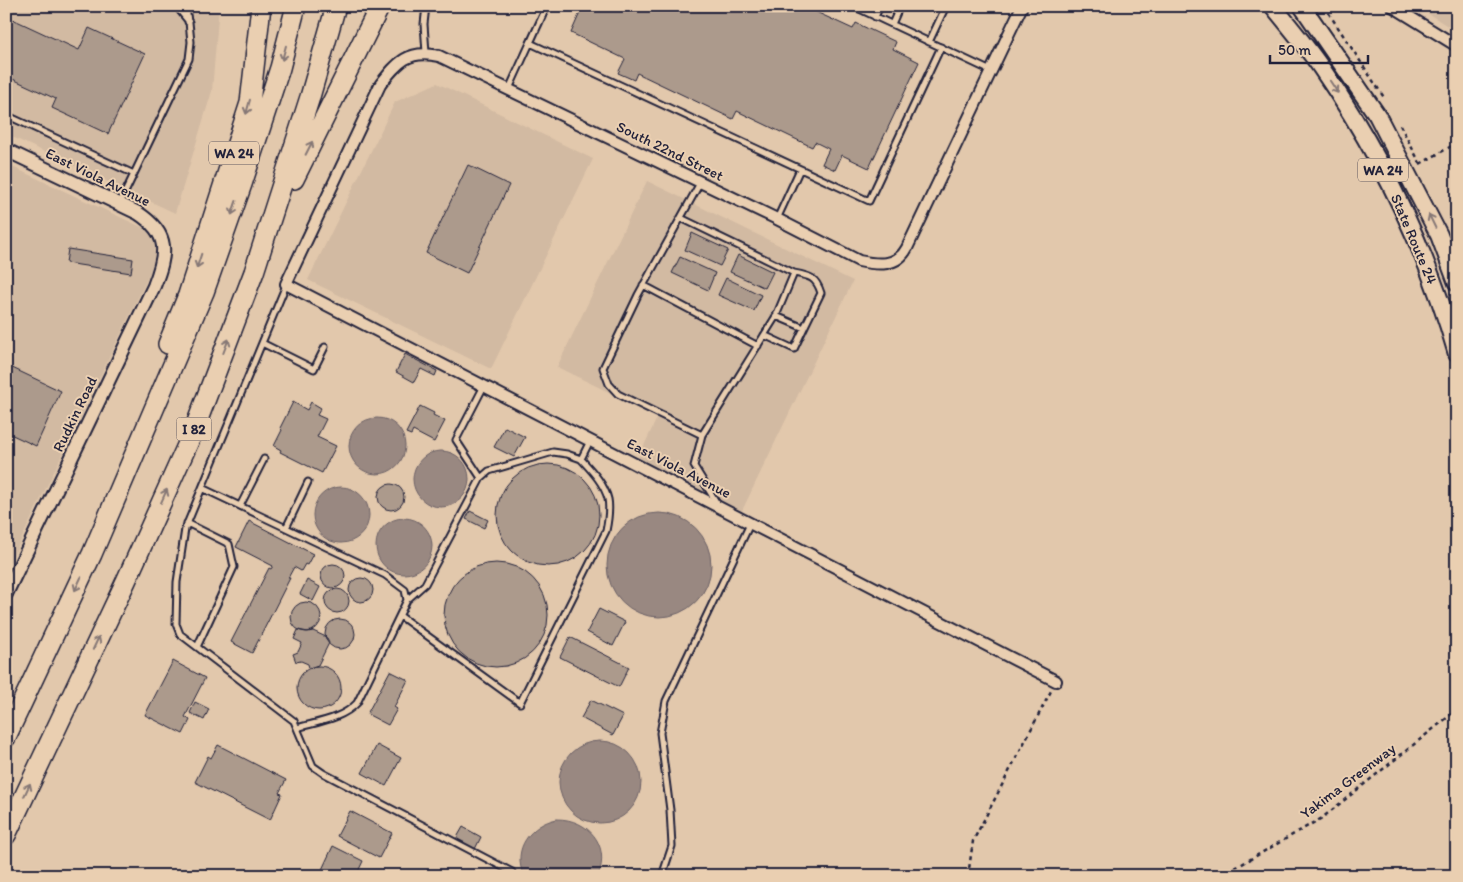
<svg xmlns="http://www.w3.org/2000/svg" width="1463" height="882" viewBox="0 0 1463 882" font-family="Itim,sans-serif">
<rect width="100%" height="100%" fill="#e2c8ac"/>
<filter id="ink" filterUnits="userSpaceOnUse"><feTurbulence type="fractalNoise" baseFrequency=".02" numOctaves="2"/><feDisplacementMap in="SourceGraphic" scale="10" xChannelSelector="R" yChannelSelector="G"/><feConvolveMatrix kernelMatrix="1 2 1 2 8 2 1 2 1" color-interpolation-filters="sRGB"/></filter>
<g filter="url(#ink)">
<!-- built -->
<path fill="#d2baa2" d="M6,6H219L212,91L175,213L6,134Z
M1422,6H1457V32L1421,9Z
M437,83L593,159L491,369L308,280L395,102Z
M6,164L148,230L156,243L152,269L6,571Z
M647,181L853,281L737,521L632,471L658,416L557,367Z"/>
<!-- water -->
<path fill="#998881" stroke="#695f65" d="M349 446a28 28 0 1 1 56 0a28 28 0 1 1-56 0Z
M413 479a28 28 0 1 1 56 0a28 28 0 1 1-56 0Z
M313 515a28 28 0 1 1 56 0a28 28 0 1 1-56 0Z
M607 565a52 52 0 1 1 104 0a52 52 0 1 1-104 0Z
M376 546a28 28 0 1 1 56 0a28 28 0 1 1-56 0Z
M559 782a41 41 0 1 1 82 0a41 41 0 1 1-82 0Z
M557,819C588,819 611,845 598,876H524C511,849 531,824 557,819Z"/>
<!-- building -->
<path fill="#ac9a8c" stroke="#22223b" d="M583,6H816L814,11L853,29L856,23L896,42L893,49L919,62L869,168L842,155L835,170L822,164L829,149L815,142L812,147L737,111L733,119L637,73L634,80L618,73L625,59L571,33Z
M6,16L79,50L89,28L145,54L108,134L52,108L56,99L6,76Z
M468,165L509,185L467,273L426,253Z
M692,233L728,250L720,266L685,250Z
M68,249L133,259L131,273L66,263Z
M738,255L773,272L765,288L730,272Z
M680,257L715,273L708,290L672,273Z
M726,278L761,295L754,311L718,295Z
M405,354L437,371L435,376L421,369L414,382L396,372Z
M6,365L61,391L36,446L6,432Z
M293,402L307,410L311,402L321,408L317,415L326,419L317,437L336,446L322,473L280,452L281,450L274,446L282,430L280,428Z
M420,406L434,413L433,415L445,421L434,442L413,431L411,435L406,433Z
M505,427L525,437L514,457L494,447Z
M497 515a51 51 0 1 1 102 0a51 51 0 1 1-102 0Z
M378 497a13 13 0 1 1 26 0a13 13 0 1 1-26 0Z
M470,511L488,520L484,528L466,519Z
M249,521L313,554L307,565L305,564L301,571L294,567L288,578H290L252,653L231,642L269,568L271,569L273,566L236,547Z
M444 615a52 52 0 1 1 104 0a52 52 0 1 1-104 0Z
M321 576a12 12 0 1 1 24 0a12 12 0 1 1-24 0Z
M349 590a12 12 0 1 1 24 0a12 12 0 1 1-24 0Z
M307,580L320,587L313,601L300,594Z
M325 601a12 12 0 1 1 24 0a12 12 0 1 1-24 0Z
M291 617a15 15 0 1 1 30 0a15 15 0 1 1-30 0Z
M599,609L625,622L613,646L587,632Z
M325 634a15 15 0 1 1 30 0a15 15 0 1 1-30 0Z
M298,630L308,632L313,631L326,637L329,643L318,665L309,668L308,664L301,661L296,662L293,654L298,652L302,643L294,639Z
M570,637L629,667L619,687L560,657Z
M173,661L205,678L185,717L190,720L183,734L145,715Z
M297 688a22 22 0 1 1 44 0a22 22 0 1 1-44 0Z
M390,671L408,680L394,707L397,709L388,725L367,714Z
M591,700L623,716L613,735L581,718Z
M195,702L209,709L204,720L190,713Z
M218,745L286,780L279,793L282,794L270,820L195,782L208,756L211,758Z
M377,745L401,758L386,786L362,773Z
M350,811L392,833L379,858L337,836Z
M463,827L481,837L474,851L455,841Z
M333,846L363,861L356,876H319Z"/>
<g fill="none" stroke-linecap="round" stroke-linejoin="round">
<defs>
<path id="service" d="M186,6L188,22
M547,6L530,43L869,201L941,47
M853,6L991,71
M875,17L880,6
M892,24L900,6
M929,42L946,6
M426,53L424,24L426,6
M509,89L530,43
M6,115L134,174
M700,183L638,295L603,368L609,384L618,394L702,435L694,466L718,505
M120,203L189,59L191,42L189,22L176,6
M681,218L794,273L776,316L702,435
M777,219L800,169
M286,285L185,529L177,582L176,624L180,634L294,721L313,766L323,773L512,872
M643,285L758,346
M776,316L804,328L821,293C816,277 810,276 794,273
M764,335L794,349L804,328
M262,343L314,369L325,347
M481,478L456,440L484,386
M202,488L385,575L405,590L407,600L357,703C342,719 317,722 297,728
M240,506L264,459
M187,523L229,544L234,567L197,647
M286,528L308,482
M407,600L425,584L481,478L489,471L553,452L567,454L581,459L590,441
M400,616L520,703L606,531C608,521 610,509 608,499C604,483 591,470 581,459
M662,876L672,846L670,810L660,733L666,701L750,524"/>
<path id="minor" d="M1022,6L907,248C897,267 878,265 859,261L777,219L439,56C408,49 398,62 380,85L286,284L1056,681
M1392,6L1457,46"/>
<path id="tertiary" d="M6,150L138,213C170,234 167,253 154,286L6,594"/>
<path id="primary" d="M1273,6C1290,27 1307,47 1322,69C1381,155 1428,253 1457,354
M1302,6L1377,115L1439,235L1457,283"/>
<path id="motorway" d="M294,179L380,6
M168,344L188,295L250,103L261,6
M6,737L92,554L204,292L242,184L280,68L296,6
M6,835L126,581L194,430L254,272L310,97L336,6"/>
</defs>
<!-- service casing -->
<use href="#service" stroke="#22223b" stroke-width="9"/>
<!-- minor casing -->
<use href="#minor" stroke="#22223b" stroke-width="14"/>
<!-- tertiary casing -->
<use href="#tertiary" stroke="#22223b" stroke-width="16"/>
<!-- primary casing -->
<use href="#primary" stroke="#22223b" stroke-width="20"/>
<!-- motorway casing -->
<use href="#motorway" stroke="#22223b" stroke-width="22"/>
<!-- path -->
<path stroke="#22223b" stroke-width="2.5" stroke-dasharray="4 4" stroke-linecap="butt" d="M1324,6L1385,99
M1400,125L1421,165
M1420,164L1457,143
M968,876L973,841L1052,689
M1221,876L1322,818L1457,710"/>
<!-- service -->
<use href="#service" stroke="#eacfb1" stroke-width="5"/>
<!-- minor -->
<use href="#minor" stroke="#eacfb1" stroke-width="10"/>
<!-- tertiary -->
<use href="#tertiary" stroke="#eacfb1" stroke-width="12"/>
<!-- primary -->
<use href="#primary" stroke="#eacfb1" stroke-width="16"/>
<!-- motorway -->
<use href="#motorway" stroke="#eacfb1" stroke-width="19"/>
</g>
<!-- one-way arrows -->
<defs><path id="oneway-shaft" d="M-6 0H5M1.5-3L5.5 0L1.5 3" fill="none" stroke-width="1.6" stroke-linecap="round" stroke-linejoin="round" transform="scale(1.25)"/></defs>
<g stroke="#867876">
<use href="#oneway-shaft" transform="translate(284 53) rotate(105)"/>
<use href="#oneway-shaft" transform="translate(1334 87) rotate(57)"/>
<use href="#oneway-shaft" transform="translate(248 107) rotate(105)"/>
<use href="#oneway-shaft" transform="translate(309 148) rotate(-63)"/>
<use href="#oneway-shaft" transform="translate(234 208) rotate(109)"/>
<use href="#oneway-shaft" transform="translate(1432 221) rotate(-116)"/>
<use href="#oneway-shaft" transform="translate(199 261) rotate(108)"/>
<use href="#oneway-shaft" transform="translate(226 346) rotate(-69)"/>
<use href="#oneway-shaft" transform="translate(164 496) rotate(-66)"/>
<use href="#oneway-shaft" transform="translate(78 584) rotate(115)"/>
<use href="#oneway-shaft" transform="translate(96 643) rotate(-65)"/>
<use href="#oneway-shaft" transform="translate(27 790) rotate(-65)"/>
</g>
</g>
<g text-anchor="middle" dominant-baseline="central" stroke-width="4" stroke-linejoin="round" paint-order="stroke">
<!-- shield labels -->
<g fill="#eacfb1" stroke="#5e565e" stroke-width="1">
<rect x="209" y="141.5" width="50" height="23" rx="4"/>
<rect x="1358" y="158.5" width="50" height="23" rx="4"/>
<rect x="176.5" y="417.5" width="35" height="23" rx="4"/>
</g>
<g font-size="14" font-weight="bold" fill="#22223b">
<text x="234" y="153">WA 24</text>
<text x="1383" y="170">WA 24</text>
<text x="194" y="429">I 82</text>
</g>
<!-- street labels -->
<g font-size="15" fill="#22223b" stroke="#eacfb1">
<text transform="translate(670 151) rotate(26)">South 22nd Street</text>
<text transform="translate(98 177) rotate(26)">East Viola Avenue</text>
<text transform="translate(1414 239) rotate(67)">State Route 24</text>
<text transform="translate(75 414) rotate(-64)">Rudkin Road</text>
<text transform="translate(679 468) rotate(27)">East Viola Avenue</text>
<text transform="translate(1348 781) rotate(-37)">Yakima Greenway</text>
</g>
</g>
<!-- margin -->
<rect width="1463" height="882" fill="none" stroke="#eacfb1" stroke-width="25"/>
<rect x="12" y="12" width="1438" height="857" fill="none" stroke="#22223b" stroke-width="2" filter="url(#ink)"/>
<!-- scale -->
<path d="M1270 55v8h98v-8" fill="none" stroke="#22223b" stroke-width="2.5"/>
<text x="1278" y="55" font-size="15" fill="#22223b" stroke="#eacfb1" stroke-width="4" paint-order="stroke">50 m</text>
</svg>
